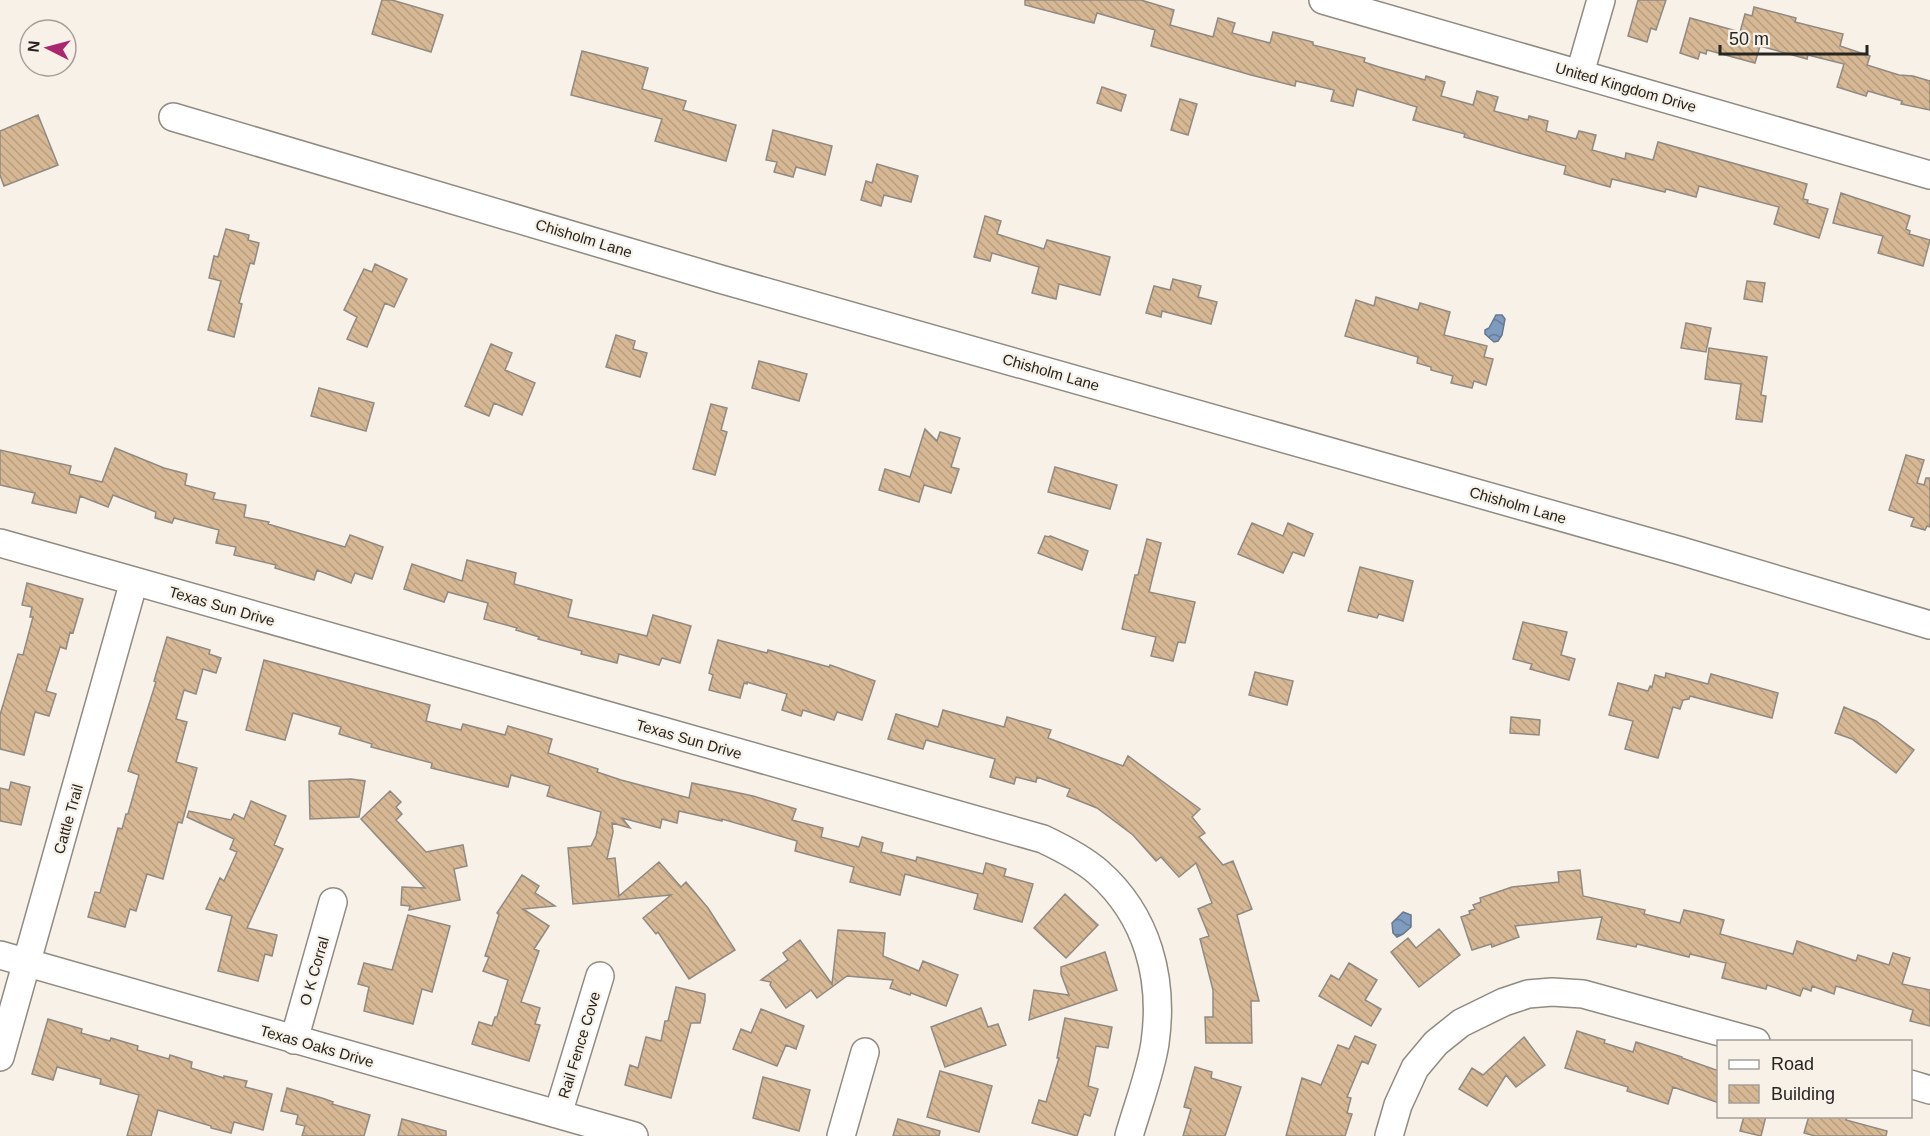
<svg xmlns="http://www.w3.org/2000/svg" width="1930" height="1136" viewBox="0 0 1930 1136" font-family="Helvetica,sans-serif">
<defs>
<pattern id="water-waves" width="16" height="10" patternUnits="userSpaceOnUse" patternTransform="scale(1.5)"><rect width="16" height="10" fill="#7f9bbd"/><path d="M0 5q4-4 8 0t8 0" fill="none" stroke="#687e99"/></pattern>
<pattern id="building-back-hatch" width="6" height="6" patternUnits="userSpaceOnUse" patternTransform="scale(1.5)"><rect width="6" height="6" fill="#d6b894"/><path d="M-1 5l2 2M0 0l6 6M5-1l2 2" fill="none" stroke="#b89e7f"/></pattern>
</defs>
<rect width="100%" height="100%" fill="#f7f1e8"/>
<!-- water -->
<path fill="url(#water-waves)" stroke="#65788e" stroke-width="1.5" d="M1496,315H1502L1505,319L1502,335L1498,341L1494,342L1485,334V330L1489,328Z
M1403,912L1411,915V927L1403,934L1397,937L1393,933L1392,923Z"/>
<!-- building -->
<path fill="url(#building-back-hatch)" stroke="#918a82" stroke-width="1.5" d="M382,0H392L443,15L431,52L372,34Z
M1025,0H1141L1174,10L1170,25L1213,37L1218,18L1235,23L1232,33L1270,43L1273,32L1313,42V45L1365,58L1364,62L1379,67L1425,80L1426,76L1445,82L1441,96L1473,105L1477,91L1498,97L1494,111L1528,120L1529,116L1548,121L1546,131L1576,139L1579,131L1596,135L1592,150L1625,159L1626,153L1653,160L1658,142L1807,184L1803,199L1808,200L1807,203L1828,209L1819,238L1774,224L1779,207L1718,191L1699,186L1696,197L1666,189L1665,192L1612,179L1610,187L1564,174L1566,166L1519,153L1464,137L1465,134L1413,120L1417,107L1357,89L1353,106L1331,101L1334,90L1296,81L1295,86L1251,75L1151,46L1155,30L1097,13L1094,23L1025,5Z
M1638,0H1666L1656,30L1651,28L1647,42L1628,36Z
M1754,7L1796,18L1795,22L1843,34L1840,46L1870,56L1867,65L1899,75L1913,76L1930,81V110L1901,104L1902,101L1868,91L1866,96L1837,87L1844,64L1808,55L1807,59L1760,46L1755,63L1707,50L1706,54L1700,52L1698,59L1680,53L1690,18L1740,32L1745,14L1752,16Z
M582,51L648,68L642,89L686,101L683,110L736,125L726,161L655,141L662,119L571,95Z
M1102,87L1126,95L1121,111L1097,103Z
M1180,99L1197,104L1188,135L1171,130Z
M38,115L58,165L4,186L0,175V131Z
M773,130L832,146L825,175L796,167L793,177L774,172L777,162L766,160Z
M877,164L918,176L911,202L884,195L881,206L861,200L866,181L872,183Z
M1841,193L1910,216L1906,229L1910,231L1909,234L1930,240L1923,266L1878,253L1883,236L1833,223Z
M985,216L1001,221L997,234L1044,249L1047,240L1110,257L1100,295L1059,284L1056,299L1032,293L1039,267L992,253L990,261L974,257Z
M226,229L249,235L248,240L259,243L254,264L250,263L239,303L242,304L234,337L208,330L221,281L209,278L214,256L218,257Z
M375,264L407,279L394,307L385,303L367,347L347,339L357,317L344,310L364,269L372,272Z
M1173,279L1201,286L1198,297L1217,302L1211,324L1162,311L1161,317L1146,313L1154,286L1170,290Z
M1747,281L1765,283L1762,302L1744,299Z
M1376,297L1418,310L1420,303L1450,312L1444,335L1487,346L1484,357L1493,359L1486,385L1474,381L1472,388L1451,383L1453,376L1431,370V367L1417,363L1418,357L1345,336L1356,300L1374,306Z
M1686,323L1711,328L1706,352L1681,348Z
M616,335L635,341L633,349L647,353L640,377L606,367Z
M491,344L512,353L505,370L535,383L522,415L494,403L489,416L465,406Z
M1709,348L1767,357L1761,395L1766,396L1762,422L1736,419L1741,384L1705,379Z
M759,361L807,374L799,401L752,388Z
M319,388L374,403L366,431L311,416Z
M711,404L727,408L721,430L727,432L715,475L693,469Z
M925,429L937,441L940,432L960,438L951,467L959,469L951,493L924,485L919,502L879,490L885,469L910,477Z
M115,448L164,468L187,474L185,485L215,493L213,499L246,505L244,517L269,522L268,524L345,547L350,535L383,547L372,579L355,573L351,583L317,570L314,580L275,568L276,565L234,555L236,547L216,543L219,530L174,518L172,523L155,518L156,512L113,495L108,507L80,496L76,513L32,503L35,493L0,485V450L71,466L69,474L102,482Z
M1906,455L1924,460L1917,483L1924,485L1926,478H1930V527L1927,526L1925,530L1911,526L1914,518L1889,510Z
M1055,467L1117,485L1110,509L1048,492Z
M1252,523L1283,536L1288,523L1313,534L1304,556L1293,552L1283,573L1238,554Z
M1045,536L1049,537L1050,536L1088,551L1082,570L1038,553Z
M1147,539L1161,543L1149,592L1195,602L1185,643L1178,642L1173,661L1151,656L1156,637L1122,629L1135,575H1138Z
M467,560L516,573L514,584L572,600L568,617L647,636L653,615L691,626L680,663L662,658L659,665L619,654L617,663L581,654L582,651L538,639L539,637L516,630L517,628L484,619L488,603L448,592L444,602L404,589L412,564L462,581Z
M1360,567L1413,581L1403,621L1379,614L1377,618L1348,611Z
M27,583L83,599L73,633L70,632L66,649L60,647L46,691L56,694L49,716L35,712L24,755L0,749V715L18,654L23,655L33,617H30L32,607L22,605Z
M1523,622L1567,632L1561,655L1575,659L1569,680L1530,669L1532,664L1513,659Z
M167,637L210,650L209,654L221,658L216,673L203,669L196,694L184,690L176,719L187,722L176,762L197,768L182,823L178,822L163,879L147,874L136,911L130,909L125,927L88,917L95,892L100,893L118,828L122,829L126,814H128L139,775L128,771L156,682L154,681Z
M718,640L767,653L768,650L829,667L830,665L875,681L862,720L837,712L834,720L803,710L801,716L782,710L787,694L747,682V684L744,683L740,698L709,690L713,675L709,673Z
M264,660L430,705L426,721L461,730L463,724L505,735L508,726L552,739L548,753L598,769L597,772L621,780L689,798L692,783L753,796L796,809L792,820L823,828L821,837L859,847L862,837L883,843L881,852L916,861L917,857L983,874L986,863L1006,869L1004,876L1033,884L1022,922L974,909L978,894L905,874L900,895L850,882L854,867L795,851L797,841L722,819V821L679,811L677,823L662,819L660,828L622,818L630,828L612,823L613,832L607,859L615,858L619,896L659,862L681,887L686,882L708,908L735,950L689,979L658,932L656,934L643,918L671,895L573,904L568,848L591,846L596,836L601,812L547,796L550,786L511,775L508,787L431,768L432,763L371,747L372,744L339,734L341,727L293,713L285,740L246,730Z
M1255,672L1293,681L1287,705L1249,695Z
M1666,673L1708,684L1711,674L1778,693L1772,718L1690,696L1689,699L1683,700L1680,709L1673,707L1658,758L1625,749L1633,721L1609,715L1618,683L1648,691L1650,686L1652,687L1655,675L1665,678Z
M1844,707L1876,721L1914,750L1896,773L1852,739L1835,733Z
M943,710L1004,727L1007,717L1051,730L1048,738L1123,766L1128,756L1200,809L1192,817L1205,833L1199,837L1223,865L1233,861L1252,909L1237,915L1259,1001H1251L1252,1043H1206L1205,1017H1213V990L1200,939L1209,936L1198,909L1212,903L1196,863L1179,877L1161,857L1156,861L1133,835L1097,808L1067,796L1070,789L1037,777L1036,782L1016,777L1014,784L990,777L995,759L926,740L923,749L888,739L896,714L938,727Z
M1511,717L1540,720L1539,735L1510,733Z
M351,779L365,781L359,817L310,819L309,781Z
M11,782L30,787L21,825L0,821V788L9,790Z
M390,791L401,802L396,807L402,814L396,820L426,852L463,845L467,866L454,869L460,900L409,910L410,906L401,905L402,887L425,888L361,819Z
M251,801L286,816L274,845L283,849L247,928L277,935L272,956L265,954L258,981L218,971L232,916L206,909L220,878L224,881L237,852L230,849L234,839L187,817L189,811L231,820L234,814L244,819Z
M1580,870L1583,896L1645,910L1644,914L1680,923L1684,910L1702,914L1724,920L1720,934L1793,954L1797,941L1856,961L1858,955L1889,965L1893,953L1910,958L1902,984L1930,990V1026L1910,1021L1913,1010L1836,986L1834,994L1812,986L1811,991L1803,988L1800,996L1767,985L1766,989L1722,978L1726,963L1690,954L1689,957L1637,944L1636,947L1597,939L1602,917L1515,926L1519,937L1492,947L1491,944L1472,950L1461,917L1470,914L1469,911L1475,909L1473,905L1481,902L1480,898L1512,887L1559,882L1558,872Z
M522,875L539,886L535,893L555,906L523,909L549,926L534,949L539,951L521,1002L540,1008L535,1024L540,1025L529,1061L472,1044L479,1022L492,1026L495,1017H497L508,980L483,971L489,957L485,956L499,915L497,913Z
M1065,894L1098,925L1066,958L1034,928Z
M408,915L450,926L432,992L422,989L413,1024L364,1011L369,987L358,984L364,963L392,970Z
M1439,929L1460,955L1419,987L1391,952L1408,938L1416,948Z
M838,930L885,933L883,956L919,971L923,961L958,975L946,1006L911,993L910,995L890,988L893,980L847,976L817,998L811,990L786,1008L770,985L771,982L761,980L788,960L783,953L800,940L832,984Z
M1105,952L1117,990L1029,1020L1034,990L1069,995L1061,974V967Z
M1349,963L1377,980L1365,1000L1381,1009L1371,1026L1319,996L1331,975L1339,980Z
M676,987L705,994V1001L700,1023H691L671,1098L625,1085L630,1065L638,1068L646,1037L661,1041L665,1021H668Z
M981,1008L988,1027L998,1024L1006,1045L945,1067L931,1027Z
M761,1009L804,1026L796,1049L786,1045L777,1066L733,1049L741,1029L751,1033Z
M1065,1018L1112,1027L1108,1048L1096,1046L1088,1086L1098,1089L1090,1116L1084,1114L1077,1136L1032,1123L1039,1100L1046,1102L1059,1058H1057Z
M48,1019L82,1029L81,1033L110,1041L111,1038L138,1046L137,1050L169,1059L170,1055L192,1062L191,1068L224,1078V1076L247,1081L245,1087L272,1094L263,1130L234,1122L231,1133L211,1128V1126L158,1110L151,1136H127L139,1095L100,1084L101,1079L57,1067L53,1080L32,1074Z
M1577,1031L1605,1040L1604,1043L1633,1052L1636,1042L1682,1057V1058L1719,1071V1103L1673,1087L1668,1104L1627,1091L1628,1087L1565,1068Z
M1355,1036L1376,1045L1368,1064L1362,1061L1347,1097L1351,1098L1347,1113L1352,1114L1345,1136H1286L1302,1078L1321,1085L1338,1045L1349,1049Z
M1524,1037L1545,1065L1516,1087L1506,1075L1487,1106L1459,1089L1472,1068L1483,1075Z
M1195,1067L1212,1072L1211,1078L1241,1087L1225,1136H1183L1191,1109L1184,1107Z
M940,1071L992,1086L979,1132L927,1117Z
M763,1077L810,1090L799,1131L753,1118Z
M287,1088L322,1098L333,1102L332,1104L370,1115L364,1136H302L305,1126L296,1124L298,1115L281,1111Z
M1744,1116H1766L1761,1136L1740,1131Z
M1809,1116H1847L1846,1120L1887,1131L1886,1136H1815L1804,1133Z
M402,1119L446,1131V1136H398Z
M898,1119L940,1131L939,1136H893Z"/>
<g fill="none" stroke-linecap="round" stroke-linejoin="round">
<defs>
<path id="minor" d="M1323,0L1930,175
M1580,73L1601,0
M173,117L720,279L1681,551L1930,625
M0,543L1043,839C1062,848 1082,858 1098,872C1148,916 1164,979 1155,1043C1151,1071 1137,1108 1129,1136
M0,955L634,1136
M294,1040L333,902
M0,1057L134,581
M1910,1084L1930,1090
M558,1114L600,976
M841,1136L865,1052
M1389,1136L1398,1105L1415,1068L1436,1043L1461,1023L1504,1002L1528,994L1552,992L1583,994L1756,1042"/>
</defs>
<!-- minor casing -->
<use href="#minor" stroke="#908a82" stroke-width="30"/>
<!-- minor -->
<use href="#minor" stroke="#fff" stroke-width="27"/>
</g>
<g text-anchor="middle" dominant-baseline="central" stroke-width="4.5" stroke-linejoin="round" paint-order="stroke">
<!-- street labels -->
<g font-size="15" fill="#272521" stroke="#f7f1e8">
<text transform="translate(1626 87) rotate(16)">United Kingdom Drive</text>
<text transform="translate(584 238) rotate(17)">Chisholm Lane</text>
<text transform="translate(1051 372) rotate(16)">Chisholm Lane</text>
<text transform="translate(1518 505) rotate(16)">Chisholm Lane</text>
<text transform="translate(222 606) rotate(16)">Texas Sun Drive</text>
<text transform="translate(689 739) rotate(16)">Texas Sun Drive</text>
<text transform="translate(68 819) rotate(-74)">Cattle Trail</text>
<text transform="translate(314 971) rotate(-74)">O K Corral</text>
<text transform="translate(579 1045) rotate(-73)">Rail Fence Cove</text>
<text transform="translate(317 1046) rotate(16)">Texas Oaks Drive</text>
</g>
</g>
<!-- legend -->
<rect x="1717" y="1040" width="195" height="78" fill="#f7f1e8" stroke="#a49f98" stroke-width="1.5"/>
<rect x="1729" y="1060" width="30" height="9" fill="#ffffff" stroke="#a49f98" stroke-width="1.5"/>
<text x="1771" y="1070" font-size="18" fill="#272521">Road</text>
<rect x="1729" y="1085" width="30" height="18" fill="url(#building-back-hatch)" stroke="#a49f98" stroke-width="1.5"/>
<text x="1771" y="1100" font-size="18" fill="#272521">Building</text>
<!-- north arrow -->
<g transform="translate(48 48) rotate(276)"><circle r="28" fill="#f7f1e8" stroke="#a49f98" stroke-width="1.5"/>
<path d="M0-4.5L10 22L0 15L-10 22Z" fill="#aa266f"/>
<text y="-9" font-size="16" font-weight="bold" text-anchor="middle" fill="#272521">N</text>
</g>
<!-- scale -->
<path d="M1720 45v9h147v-9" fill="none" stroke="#272521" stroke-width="3"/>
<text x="1729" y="45" font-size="18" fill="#272521" stroke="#f7f1e8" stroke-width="4.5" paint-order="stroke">50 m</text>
</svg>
